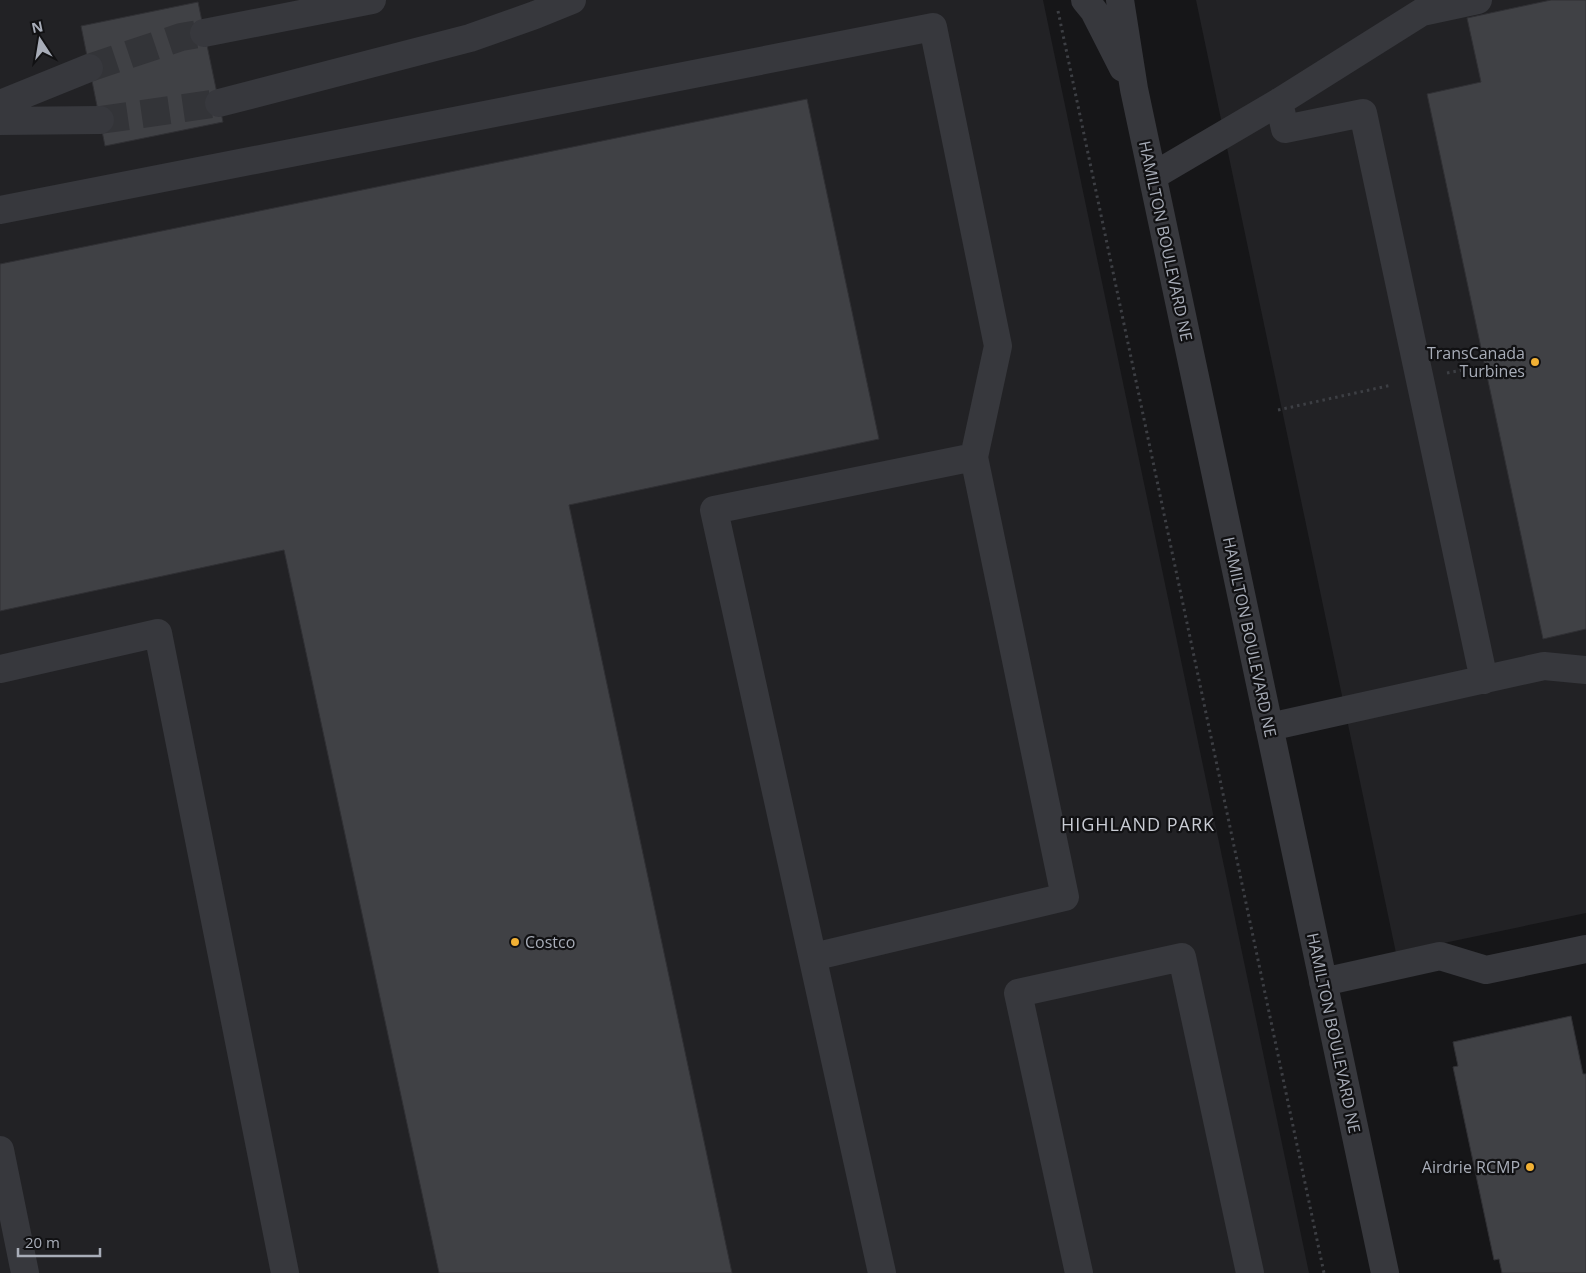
<svg xmlns="http://www.w3.org/2000/svg" width="1586" height="1273" viewBox="0 0 1586 1273" font-family="'Open Sans',sans-serif">
<rect width="100%" height="100%" fill="#161618"/>
<!-- built -->
<path fill="#222225" d="M0,0H1043L1309,1273H0Z
M1196,0H1586V913L1396,953Z"/>
<!-- building -->
<path fill="#404145" stroke="#303034" d="M1551,0H1586V629L1543,639L1427,94L1481,82L1467,18Z
M198,2L223,122L105,146L81,26Z
M807,99L879,439L569,505L732,1273H439L284,550L0,611V264Z
M1571,1016L1583,1074H1586V1273H1502L1499,1259L1494,1260L1453,1067L1458,1066L1453,1042Z"/>
<g fill="none" stroke-linecap="round" stroke-linejoin="round">
<!-- minor-tunnel -->
<path stroke="#333438" stroke-width="28" stroke-dasharray="28 14" stroke-linecap="butt" d="M89,68L181,37L204,33
M100,120L219,103"/>
<!-- path -->
<path stroke="#3d3f44" stroke-width="3" stroke-dasharray="2.5 4" stroke-linecap="butt" d="M1058,11L1324,1273
M1447,373L1467,369
M1278,410L1392,385"/>
<!-- minor -->
<path stroke="#37383d" stroke-width="28" d="M1085,0L1094,11L1123,68
M1120,0L1134,89L1385,1273
M204,33L372,0
M1279,102L1285,129L1363,113L1484,680
M219,103L470,38L535,15L572,0
M0,104L89,68
M0,121L100,120
M1153,176L1279,102L1422,12L1478,0
M0,210L933,27L998,346L974,457L714,510L882,1273
M0,669L158,633L285,1273
M1269,727L1544,666L1586,670
M813,957L1065,897L974,457
M1323,982L1440,956L1486,970L1586,949
M0,1150L25,1273
M1079,1273L1018,993L1182,957L1250,1273"/>
</g>
<!-- markers -->
<g fill="#f2b134" stroke="#111113" stroke-width="2">
<circle cx="1535" cy="362" r="5"/>
<circle cx="515" cy="942" r="5"/>
<circle cx="1530" cy="1167" r="5"/>
</g>
<g text-anchor="middle" dominant-baseline="central" stroke-width="4.5" stroke-linejoin="round" paint-order="stroke">
<!-- street labels -->
<g font-size="16" fill="#a8adb8" stroke="#111113">
<text transform="translate(1166 241) rotate(78)">HAMILTON BOULEVARD NE</text>
<text transform="translate(1250 637) rotate(78)">HAMILTON BOULEVARD NE</text>
<text transform="translate(1334 1033) rotate(78)">HAMILTON BOULEVARD NE</text>
</g>
<!-- poi labels -->
<g font-size="16" fill="#a8adb8" stroke="#111113" text-anchor="end">
<text x="1525" y="353">TransCanada<tspan x="1525" dy="18">Turbines</tspan></text>
<text x="525" y="942" text-anchor="start">Costco</text>
<text x="1520" y="1167">Airdrie RCMP</text>
</g>
<!-- neighbourhood labels -->
<g font-size="18" letter-spacing="1" fill="#c9ccd4" stroke="#111113">
<text x="1138" y="824">HIGHLAND PARK</text>
</g>
</g>
<!-- north arrow -->
<g transform="translate(40 40) rotate(348)" stroke="#111113" stroke-width="4" paint-order="stroke">
<path d="M0-4L9 19L0 12L-9 19Z" fill="#a8adb8"/>
<text y="-8" font-size="14" font-weight="bold" text-anchor="middle" fill="#a8adb8">N</text>
</g>
<!-- scale -->
<path d="M18 1248v8h82v-8" fill="none" stroke="#a8adb8" stroke-width="2.5"/>
<text x="25" y="1248" font-size="15" fill="#a8adb8" stroke="#111113" stroke-width="4" paint-order="stroke">20 m</text>
</svg>
